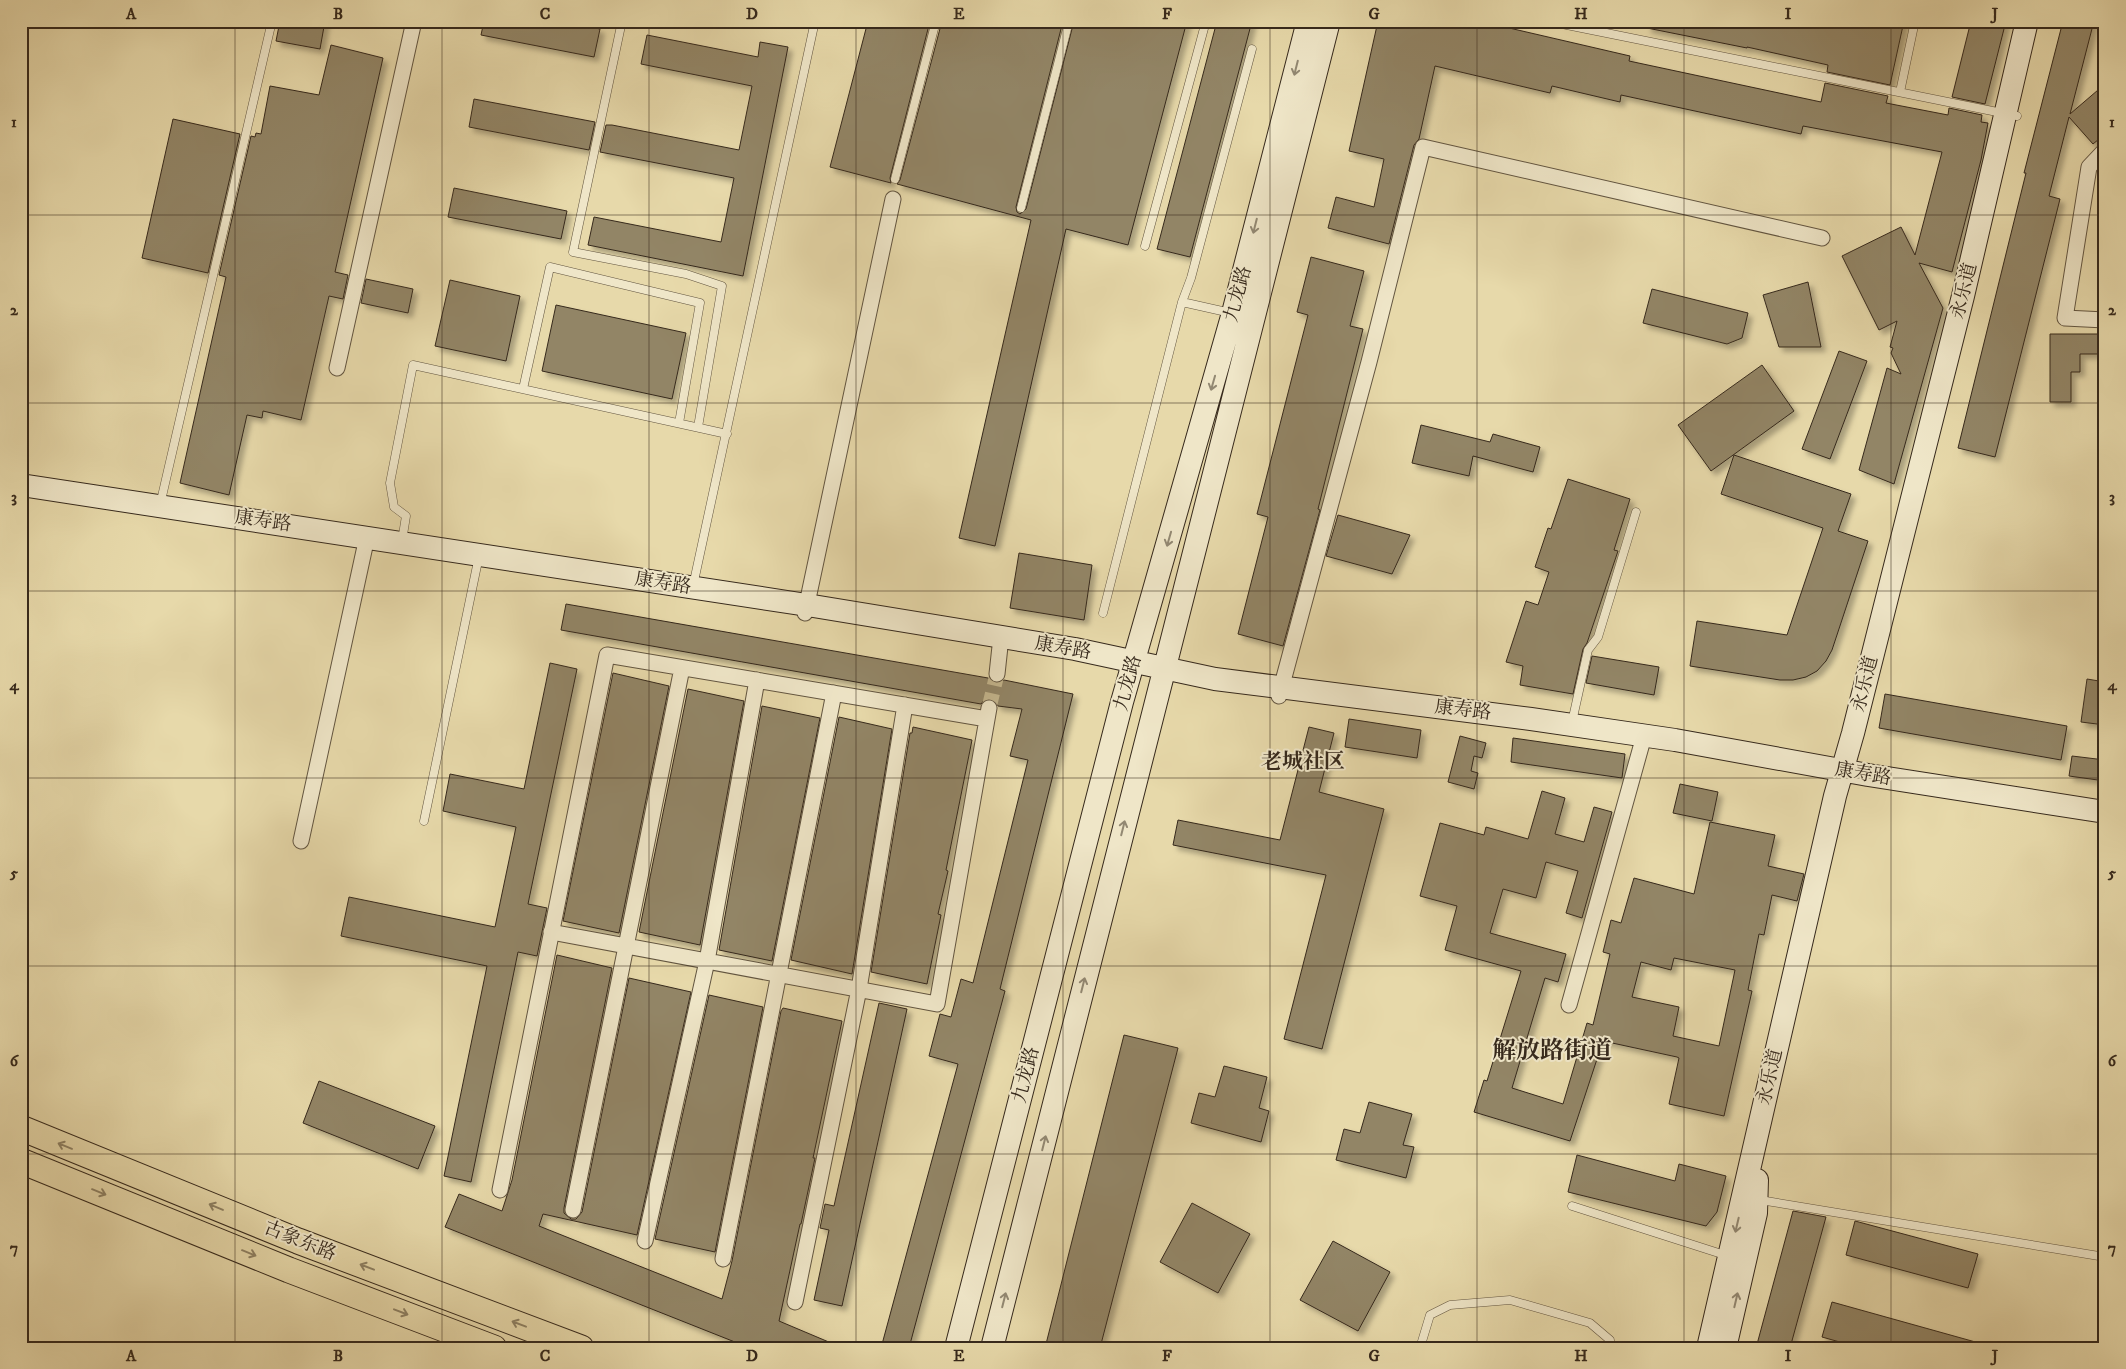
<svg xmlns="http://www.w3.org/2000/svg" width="2126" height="1369" viewBox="0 0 2126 1369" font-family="'IM FELL DW Pica','Noto Serif SC',serif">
<defs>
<filter id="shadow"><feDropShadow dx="4.5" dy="4.5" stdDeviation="2.5" flood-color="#0004"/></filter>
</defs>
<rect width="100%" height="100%" fill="#e7d9aa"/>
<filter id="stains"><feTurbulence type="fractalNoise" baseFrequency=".004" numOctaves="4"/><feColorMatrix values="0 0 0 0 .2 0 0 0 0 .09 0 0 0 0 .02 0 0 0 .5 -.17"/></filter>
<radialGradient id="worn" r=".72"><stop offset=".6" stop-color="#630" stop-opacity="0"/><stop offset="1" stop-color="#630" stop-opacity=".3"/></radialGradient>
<!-- building -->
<path fill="#928566" stroke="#36291c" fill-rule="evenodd" filter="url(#shadow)" d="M280,21H325L320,49L276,41Z
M484,21H561L600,29L594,57L481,35Z
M868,21H930L890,178L891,183L830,167Z
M942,21H1063L1016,207L1017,212L1020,214L1026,209L1074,21H1187L1128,245L1066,229L995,546L959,538L1031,220L897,184L900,180Z
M1217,21H1252L1190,257L1157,249Z
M1378,21H1479L1630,56L1629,61L1821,102L1825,83L1888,96L1886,103L1948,115L1949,108L1982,115L1981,122L1988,123L1981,160L1952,272L1919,263L1943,308L1894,484L1859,470L1887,368L1901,374L1891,353L1893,348L1890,347L1897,321L1879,330L1842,256L1901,227L1915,255L1942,152L1803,126L1801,134L1621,95L1620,102L1552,86L1550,93L1435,66L1419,139L1414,145L1389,244L1328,228L1336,197L1374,207L1384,159L1349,151Z
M1648,21H1904L1890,85L1827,72L1828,65L1747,47V48L1647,28Z
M1971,21H2006L1985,104L1952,97Z
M2063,21H2094L2070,114L2105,84V134L2093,144L2069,117L2049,196L2060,199L1995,457L1958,448L2026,173H2024Z
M647,35L758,57L760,42L788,47L743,276L588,245L594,217L721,242L734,178L600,152L606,125H612L739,150L752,86L641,64Z
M331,45L383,58L335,272L348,275L343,299L329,296L301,420L263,411L262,418L247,415L229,495L180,483L226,277L219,275L251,136L255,137L256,133L261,134L270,86L319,95Z
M474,99L595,122L589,150L469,127Z
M173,119L240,134L208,273L142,258Z
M454,188L567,211L561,239L448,217Z
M1311,257L1364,271L1350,326L1363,329L1318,509L1320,510L1283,646L1238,634L1268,517L1257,514L1308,315L1297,312Z
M366,279L413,289L408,313L361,303Z
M450,280L520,296L506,361L435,346Z
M1808,282L1821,347H1779L1763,295Z
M1652,289L1748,313L1742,338L1727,344L1643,323Z
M556,305L686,333L672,399L542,371Z
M2050,334H2105V354H2080V372H2071V402H2050Z
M1839,351L1867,361L1830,459L1802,449Z
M1762,365L1794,411L1711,471L1678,425Z
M1421,425L1490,442L1493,434L1540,447L1533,472L1473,456L1469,476L1412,463Z
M1734,455L1851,494L1838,531L1868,541L1832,650L1826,661L1817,671L1806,677L1793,680H1780L1690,666L1697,621L1787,635L1823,528L1721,494Z
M1568,479L1630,499L1614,550L1618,551L1587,643L1583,649L1573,694L1520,685L1523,666L1506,662L1526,601L1538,605L1549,572L1535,567L1548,528L1551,529Z
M1338,515L1410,535L1392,574L1326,556Z
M1019,553L1092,565L1084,620L1010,608Z
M566,604L988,678L996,683L1004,680L1073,694L1000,989L1005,991L909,1348H881L958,1064L929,1056L940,1014L951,1017L961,979L973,983L1028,760L1010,756L1022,709L998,706L995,701L991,699H985L981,704L561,630Z
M1592,656L1659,667L1654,695L1586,683Z
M550,663L577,669L528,904L547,908L537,956L518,952L471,1182L444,1176L487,966L341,936L349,897L495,927L516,827L443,811L450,774L524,789Z
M613,673L669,686L619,933L563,921Z
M2087,679L2105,682V725L2081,722Z
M688,689L744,701L700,945L639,932Z
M1885,694L2067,726L2061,760L1879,728Z
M762,706L820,718L772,961L719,950Z
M839,717L892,729L852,974L791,960Z
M1349,719L1421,730L1417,758L1345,747Z
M913,727L972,740L946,870L948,871L938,914L941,915L927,984L871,972L910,733H912Z
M1309,727L1334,733L1319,792L1384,809L1322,1049L1284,1039L1326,875L1173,845L1178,820L1280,840Z
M1460,736L1486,743L1482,758L1474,756L1471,771L1478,773L1474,789L1448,782Z
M1513,738L1625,754L1622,778L1511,762Z
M2072,756L2105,760V781L2069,776Z
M1680,784L1718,792L1712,821L1673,813Z
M1542,791L1565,798L1555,834L1584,842L1594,807L1612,812L1582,918L1566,913L1578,871L1546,862L1536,898L1503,889L1490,933L1566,954L1558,982L1545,978L1512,1088L1563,1104L1587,1023L1593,1025L1610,954L1603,952L1611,920L1621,923L1634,878L1694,894L1710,822L1775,835L1768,866L1804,874L1797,901L1772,895L1764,935L1759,934L1748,990L1752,991L1724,1116L1669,1104L1679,1058L1677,1057L1603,1041L1570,1141L1474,1112L1484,1080L1487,1081L1521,971L1445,950L1457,906L1420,896L1440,823L1484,835L1486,827L1528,839ZM1674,958L1735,970L1719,1046L1673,1036L1679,1007L1632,997L1641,962L1671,970Z
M557,955L612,968L564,1208V1213L571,1219H576L582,1212L629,978L691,992L637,1235L543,1214L539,1226L722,1299L732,1261L781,1011L783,1008L842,1021L813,1158H815L801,1224H800L779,1321L843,1348H750L445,1227L459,1194L502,1211L512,1180Z
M709,995L763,1007L715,1252L655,1239Z
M879,1003L907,1009L842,1306L814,1300L829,1230L820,1228L825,1204L834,1206Z
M1124,1035L1178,1048L1100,1348H1045Z
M1224,1066L1267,1077L1259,1108L1269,1111L1261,1142L1191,1123L1199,1093L1215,1097Z
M319,1081L435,1126L418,1169L303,1123Z
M1369,1102L1412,1114L1403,1145L1414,1147L1406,1178L1336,1160L1344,1129L1360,1133Z
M1577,1155L1675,1181L1679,1164L1726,1176L1717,1212L1706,1226L1568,1192Z
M1192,1203L1250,1234L1218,1293L1160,1262Z
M1793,1211L1826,1217L1790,1348H1756Z
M1855,1221L1978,1254L1968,1288L1846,1255Z
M1333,1241L1390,1272L1358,1331L1300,1300Z
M1832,1302L1979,1343V1348H1861L1822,1337Z"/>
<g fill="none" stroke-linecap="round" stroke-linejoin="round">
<!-- street-tunnel -->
<path stroke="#c4b68e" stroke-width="15" stroke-dasharray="15 8" stroke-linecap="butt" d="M989,708L997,674"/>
<defs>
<path id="lane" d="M622,21L573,252L686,274L722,286L698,427
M1547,21L2017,116
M1900,92L1915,21
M895,179L936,21
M1021,208L1069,21
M1145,246L1206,21
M1182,302L1191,278L1252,49
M523,389L550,267L700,303L679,423
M160,505L272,21
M402,541L406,516L394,507L390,483L413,365L727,434
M693,586L815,21
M1103,613L1182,302L1231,313
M1572,722L1588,650L1598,637L1636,512
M424,821L479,556
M1760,1200L2105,1257
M1572,1206L1728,1256
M1420,1348L1430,1315L1450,1305L1510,1300L1590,1323L1610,1340V1348"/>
<path id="street" d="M2105,150L2089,167L2065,318L2105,320
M337,368L414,21
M805,613L893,199
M997,674L1001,637
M1279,696L1369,362L1423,147L1822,238
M301,841L367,537
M551,932L937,1004L989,708
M1569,1005L1644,736
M500,1190L607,655L987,719
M573,1210L682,668
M645,1241L707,961L757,680
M723,1259L834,693
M795,1302L859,989L905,705"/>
<path id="secondary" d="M21,485L807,605L1075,649L1215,679L1531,719L1675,740L1868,775L2105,812
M956,1348L1122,702L1233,313L1308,21
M992,1348L1329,21
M1708,1348L1835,796L1853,733L1963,296L2027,21
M1725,1348L1756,1213L1757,1180"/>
<path id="primary" d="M21,1128L298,1241L581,1348
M21,1161L289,1270L494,1348"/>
</defs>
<!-- lane casing -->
<use href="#lane" stroke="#625540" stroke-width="9"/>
<!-- street casing -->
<use href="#street" stroke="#625540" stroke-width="17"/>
<!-- secondary casing -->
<use href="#secondary" stroke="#36291c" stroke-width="24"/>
<!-- primary casing -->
<use href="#primary" stroke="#36291c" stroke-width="27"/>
<!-- lane -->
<use href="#lane" stroke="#efe6c8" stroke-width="8"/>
<!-- street -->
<use href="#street" stroke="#efe6c8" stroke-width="15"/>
<!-- secondary -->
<use href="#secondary" stroke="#efe6c8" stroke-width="22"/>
<!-- primary -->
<use href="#primary" stroke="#e7d9aa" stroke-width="25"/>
</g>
<!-- one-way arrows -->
<defs><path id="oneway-shaft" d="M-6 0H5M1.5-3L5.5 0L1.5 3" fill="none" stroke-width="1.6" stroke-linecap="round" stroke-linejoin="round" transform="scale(1.25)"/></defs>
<g stroke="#928872">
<use href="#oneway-shaft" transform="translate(1296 68) rotate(104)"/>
<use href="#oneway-shaft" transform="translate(1255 226) rotate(104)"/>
<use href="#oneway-shaft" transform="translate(1213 383) rotate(106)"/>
<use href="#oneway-shaft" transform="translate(1169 539) rotate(106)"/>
<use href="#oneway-shaft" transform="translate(1123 828) rotate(-76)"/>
<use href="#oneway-shaft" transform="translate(1083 985) rotate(-76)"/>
<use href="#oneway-shaft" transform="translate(1044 1143) rotate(-76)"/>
<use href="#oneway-shaft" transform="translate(1737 1225) rotate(103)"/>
<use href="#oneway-shaft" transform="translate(1004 1300) rotate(-76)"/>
<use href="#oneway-shaft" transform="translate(1736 1300) rotate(-77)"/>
</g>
<g stroke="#8e8163">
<use href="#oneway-shaft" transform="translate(65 1146) rotate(-158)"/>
<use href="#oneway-shaft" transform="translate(99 1192) rotate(22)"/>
<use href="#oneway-shaft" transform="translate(216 1207) rotate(-157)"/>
<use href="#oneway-shaft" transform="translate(249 1253) rotate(22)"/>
<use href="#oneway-shaft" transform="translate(367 1267) rotate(-159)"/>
<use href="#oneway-shaft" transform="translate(401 1312) rotate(21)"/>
<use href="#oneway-shaft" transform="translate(519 1324) rotate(-159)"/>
</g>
<!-- grid -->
<path fill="none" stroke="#36291c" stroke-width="1" stroke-opacity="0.55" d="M235,21V1348M442,21V1348M649,21V1348M856,21V1348M1063,21V1348M1270,21V1348M1477,21V1348M1684,21V1348M1891,21V1348M21,215H2105M21,403H2105M21,591H2105M21,778H2105M21,966H2105M21,1154H2105"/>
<g text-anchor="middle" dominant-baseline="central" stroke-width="4" stroke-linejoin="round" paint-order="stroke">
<!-- street labels -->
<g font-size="19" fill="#36291c" stroke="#efe6c8">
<text transform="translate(1964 291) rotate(-76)">永乐道</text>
<text transform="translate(1238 294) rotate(-75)">九龙路</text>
<text transform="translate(263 521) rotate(8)">康寿路</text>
<text transform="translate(663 583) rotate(9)">康寿路</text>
<text transform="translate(1063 648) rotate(10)">康寿路</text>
<text transform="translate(1128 683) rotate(-75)">九龙路</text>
<text transform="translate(1865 684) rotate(-76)">永乐道</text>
<text transform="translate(1463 710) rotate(7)">康寿路</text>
<text transform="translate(1863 774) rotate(10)">康寿路</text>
<text transform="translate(1026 1075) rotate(-76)">九龙路</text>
<text transform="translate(1770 1077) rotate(-77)">永乐道</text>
<text transform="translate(300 1241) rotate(22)">古象东路</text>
</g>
<!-- quarter labels -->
<g font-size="21" font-weight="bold" fill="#36291c" stroke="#efe6c8">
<text x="1303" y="762">老城社区</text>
</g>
<!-- district labels -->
<g font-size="24" font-weight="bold" fill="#36291c" stroke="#efe6c8">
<text x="1552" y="1051">解放路街道</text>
</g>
</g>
<!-- margin -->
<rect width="2126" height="1369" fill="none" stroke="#e7d9aa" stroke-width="55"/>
<rect x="28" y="28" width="2070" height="1314" fill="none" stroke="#36291c" stroke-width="2"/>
<g font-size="16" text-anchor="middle" font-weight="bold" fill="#36291c">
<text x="131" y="19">A</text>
<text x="338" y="19">B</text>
<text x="545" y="19">C</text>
<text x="752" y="19">D</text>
<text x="959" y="19">E</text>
<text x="1167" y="19">F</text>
<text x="1374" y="19">G</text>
<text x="1581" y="19">H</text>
<text x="1788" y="19">I</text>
<text x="1995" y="19">J</text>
<text x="14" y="127">1</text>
<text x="2112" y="127">1</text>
<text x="14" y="315">2</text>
<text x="2112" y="315">2</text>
<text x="14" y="502">3</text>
<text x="2112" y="502">3</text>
<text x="14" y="690">4</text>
<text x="2112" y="690">4</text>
<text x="14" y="878">5</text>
<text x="2112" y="878">5</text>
<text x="14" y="1066">6</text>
<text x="2112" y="1066">6</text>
<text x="14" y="1253">7</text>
<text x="2112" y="1253">7</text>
<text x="131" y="1361">A</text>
<text x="338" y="1361">B</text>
<text x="545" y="1361">C</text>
<text x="752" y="1361">D</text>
<text x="959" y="1361">E</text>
<text x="1167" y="1361">F</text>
<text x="1374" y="1361">G</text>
<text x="1581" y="1361">H</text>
<text x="1788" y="1361">I</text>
<text x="1995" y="1361">J</text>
</g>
<rect width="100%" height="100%" filter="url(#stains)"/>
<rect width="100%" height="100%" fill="url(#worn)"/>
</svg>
